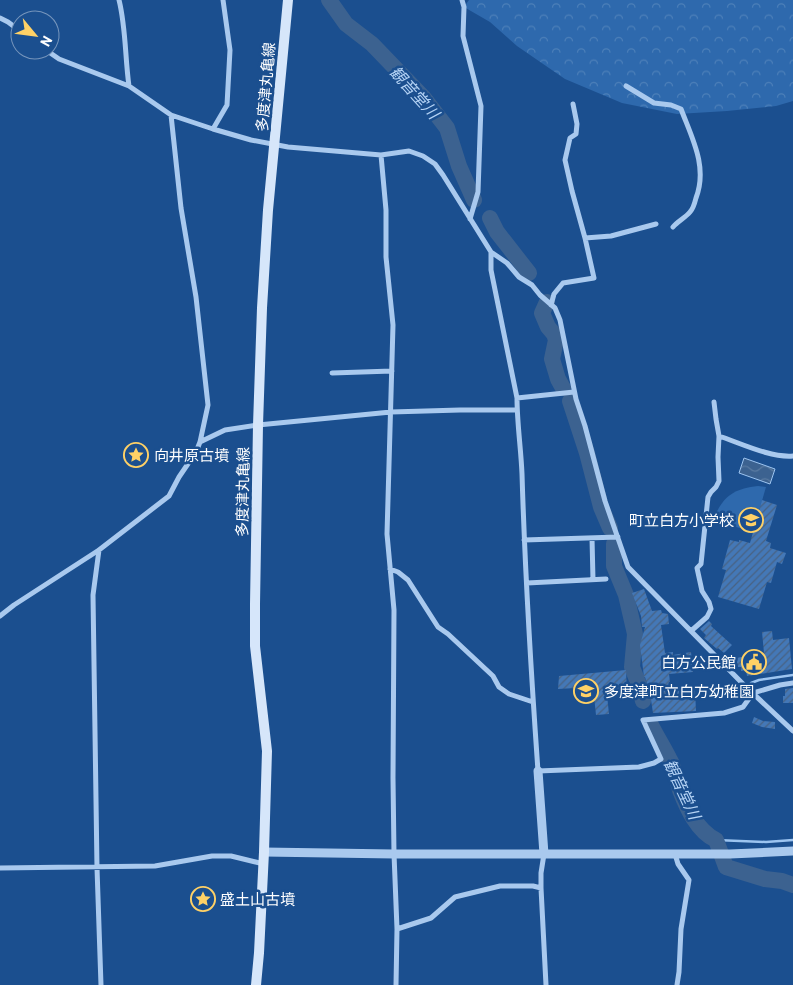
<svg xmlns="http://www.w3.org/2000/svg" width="793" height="985" viewBox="0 0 793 985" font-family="Barlow,'Noto Sans JP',sans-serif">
<defs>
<pattern id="forest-crowns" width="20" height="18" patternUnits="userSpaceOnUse" patternTransform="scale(1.25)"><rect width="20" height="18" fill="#2e69ad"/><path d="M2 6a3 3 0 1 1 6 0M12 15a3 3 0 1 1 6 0" fill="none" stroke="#4d80b9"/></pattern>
<pattern id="water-waves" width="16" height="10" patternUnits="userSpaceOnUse" patternTransform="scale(1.25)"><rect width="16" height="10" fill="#3c6290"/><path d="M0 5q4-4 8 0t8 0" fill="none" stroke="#597aa1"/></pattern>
<pattern id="building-hatch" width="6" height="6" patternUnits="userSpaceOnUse" patternTransform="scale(1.25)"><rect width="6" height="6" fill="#4478b7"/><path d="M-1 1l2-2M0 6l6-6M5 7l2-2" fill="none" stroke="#486282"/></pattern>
</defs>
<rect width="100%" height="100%" fill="#1b4f8f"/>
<!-- green -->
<path fill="#2e69ad" d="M758,486L766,487L753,532L713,520C723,496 733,489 758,486Z"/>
<!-- forest -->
<path fill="url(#forest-crowns)" d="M469,0H793V101L776,106L727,111L677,114L622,103L565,79L517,46L490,22L464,7Z"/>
<!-- water -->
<path fill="url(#water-waves)" stroke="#9cc4f0" d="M744,458L775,469L770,484L739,473Z"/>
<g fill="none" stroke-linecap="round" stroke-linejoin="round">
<!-- stream -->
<path stroke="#9cc4f0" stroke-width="2.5" d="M751,683L759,680L793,675
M716,840L766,842L793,840"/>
<!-- river -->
<path stroke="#3c6290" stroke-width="16" d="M329,0L346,24L372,44L423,97L447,128L459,166L474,200
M490,218L497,232L529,273
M547,302L542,313L548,327L554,334L556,340L552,359L558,379L563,388
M570,401L587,453L601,507L610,528
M614,544V566L626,595L635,634L632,667L639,685L643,701
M651,725C657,737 664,748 670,760C675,769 677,780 680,790C687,808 697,831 716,840L726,867L765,879L782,881L793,885"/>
</g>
<!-- building -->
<path fill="url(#building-hatch)" d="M762,500L777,505L766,541L771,543L770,548L786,553L782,564L777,562L771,583L767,582L759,609L718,597L726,570L722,569L730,540L739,542V540L750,543Z
M644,589L652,611L661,610L662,613L668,614L669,624L661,625L665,653L673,652V655L691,652L693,672L669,674L671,690L689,689V691L695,690L696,711L653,713L650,693L645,677H644L640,645L645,627H642L641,616L632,593Z
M709,621L712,624L711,626L732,645L724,653L718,648L717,649L704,638L706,635L700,629Z
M772,631L773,640L789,638L792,669L747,676L746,670L741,671V667H738L736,658L764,653L762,632Z
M626,670L627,693L607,695L609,714L596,715L593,687L558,689L559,676Z
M793,688V703H783V696H785V689Z
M754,717L763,721L775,722V729L762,727L752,723Z"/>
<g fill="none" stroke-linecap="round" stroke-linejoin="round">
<!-- minor -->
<path stroke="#a9c9ee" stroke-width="5" d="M119,0C126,28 125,58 129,86
M462,0L464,7L463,36L481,106L478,192L470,219
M0,18L8,22L20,31
M46,50L59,59L129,86L171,115L213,129L251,140L288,147L381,155L409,151L423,156L435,164L443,175L491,252L507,263L519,277L532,285L540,295L555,308L560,320L576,399L585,426L605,501L628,567L744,685L793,731
M626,86L654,103L671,105L681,109C692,138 708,167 696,198C695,202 693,209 690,212C685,218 678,221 673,227
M213,129L227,105L230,50L223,0
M381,155L386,210V257L393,325L387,534L394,610L393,778L394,854L397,929L396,985
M585,238L611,236L656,224
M491,252V270L517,398C517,423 521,449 522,474C525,573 531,672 538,771L639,767L654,763L661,759L643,720L724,713L743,707L753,693L780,685L793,683
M551,305L554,294L563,283L594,278L585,238L572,191L565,160L570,138L576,134L577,124L573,104
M332,373L392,371
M517,398L574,392
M719,436C740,443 771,458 793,456
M200,442L225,430L258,425L391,412L460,410H517
M592,538L593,580
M524,540L618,537
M99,550L93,595L97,868L101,985
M390,569L398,572L408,580L438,627L448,634L493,676L499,687L509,694L533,702
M527,583L606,579
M0,616L14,605L99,550L169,496L179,477L196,452L200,442L208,405L196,297L181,208L171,115
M691,631L707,617L711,609L709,602L702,591L697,568L701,564L708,497L711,492L716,487L719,481L718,457L719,436L716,419L714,402
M544,854L541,873V888L546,985
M675,854L678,864L689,880L681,929L679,972L677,985
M0,868L155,866L212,856H231L264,864
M397,929L431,918L455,897L500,886H533L541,888"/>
<!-- tertiary -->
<path stroke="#a9c9ee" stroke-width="9" d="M538,771L544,854H730L793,851
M264,852L394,854H544"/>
<!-- secondary -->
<path stroke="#d6e6fa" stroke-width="10" d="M256,985L259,953L264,852L267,751L255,646V604L258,425L262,308L268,210L288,0"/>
</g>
<!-- icons -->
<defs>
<symbol id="sight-ring" viewBox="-11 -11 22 22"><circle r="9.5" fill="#1b4f8f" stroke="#ffd166" stroke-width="1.5"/><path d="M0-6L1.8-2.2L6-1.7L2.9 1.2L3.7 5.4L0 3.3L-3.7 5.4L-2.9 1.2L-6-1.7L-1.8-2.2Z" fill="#ffd166"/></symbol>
<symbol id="school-ring" viewBox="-11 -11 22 22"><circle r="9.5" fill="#1b4f8f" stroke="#ffd166" stroke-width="1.5"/><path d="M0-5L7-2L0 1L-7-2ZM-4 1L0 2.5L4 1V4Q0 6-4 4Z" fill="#ffd166"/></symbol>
<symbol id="civic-ring" viewBox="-11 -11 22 22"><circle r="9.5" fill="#1b4f8f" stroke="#ffd166" stroke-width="1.5"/><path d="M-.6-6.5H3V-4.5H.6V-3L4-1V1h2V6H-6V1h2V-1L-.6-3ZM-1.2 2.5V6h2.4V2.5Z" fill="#ffd166"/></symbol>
</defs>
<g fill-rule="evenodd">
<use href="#sight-ring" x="122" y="441" width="28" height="28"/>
<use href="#school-ring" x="737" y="506" width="28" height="28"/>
<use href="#civic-ring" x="740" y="648" width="28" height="28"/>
<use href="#school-ring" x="572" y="677" width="28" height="28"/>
<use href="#sight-ring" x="189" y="885" width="28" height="28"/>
</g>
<g text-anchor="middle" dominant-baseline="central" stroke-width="5" stroke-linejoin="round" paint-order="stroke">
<!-- street labels -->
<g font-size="15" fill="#fff" stroke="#1b4f8f">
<text transform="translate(265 87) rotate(-85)">多度津丸亀線</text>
<text transform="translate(242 492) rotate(-89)">多度津丸亀線</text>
</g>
<!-- poi labels -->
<g font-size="15" fill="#fff" stroke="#1b4f8f" text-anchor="start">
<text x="154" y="455">向井原古墳</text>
<text x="734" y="520" text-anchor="end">町立白方小学校</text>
<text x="736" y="662" text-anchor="end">白方公民館</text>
<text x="604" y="691">多度津町立白方幼稚園</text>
<text x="220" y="899">盛土山古墳</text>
</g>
<!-- water labels -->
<g font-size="16" font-style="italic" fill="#b5d3f5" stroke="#1b4f8f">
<text transform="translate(415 92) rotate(48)">観音堂川</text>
<text transform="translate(683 789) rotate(65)">観音堂川</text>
</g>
</g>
<!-- north arrow -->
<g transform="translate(35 35) rotate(119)"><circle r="24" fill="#1b4f8f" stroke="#7695bc"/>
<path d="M0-4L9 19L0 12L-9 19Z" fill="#ffd166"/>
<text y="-8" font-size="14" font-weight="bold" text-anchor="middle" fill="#ffffff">N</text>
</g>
</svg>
